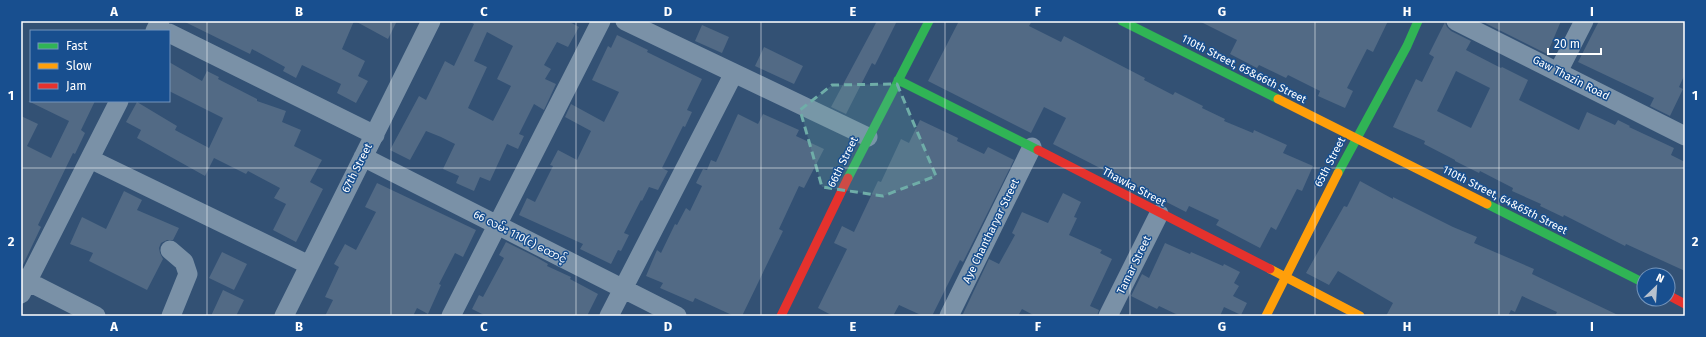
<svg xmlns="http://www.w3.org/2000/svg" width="1706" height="337" viewBox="0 0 1706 337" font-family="'Fira Sans','Noto Sans Myanmar',sans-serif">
<rect width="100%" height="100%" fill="#335174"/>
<!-- building -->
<path fill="#526a85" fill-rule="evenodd" d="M183,21H354L342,49L365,61L358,76L368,81L356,103L337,93L341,84L302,65L296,78L283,71L285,67L252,49L250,54Z
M355,21H397L388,39Z
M468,21H568L579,27L568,47L557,42L544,65L551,69L545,79L556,84L544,110L534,104L519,134L524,136L518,149L507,144L490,181L480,177L474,191L456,183L459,176L443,169L455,144L441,137L426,131L410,160L390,150L419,96L426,100L445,61L454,66L474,24ZM487,32L513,46L497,79L511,86L493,121L468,108L487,67L474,61Z
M877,21H897L875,65L872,63L846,114L831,107Z
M959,21H1032L1029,26L1061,42L1064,36L1145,78L1144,80L1173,95L1175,92L1203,106L1202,108L1225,119L1224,121L1253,133L1254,130L1287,145L1283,153L1313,166L1302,191L1297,189L1276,230L1271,227L1260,248L1216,225L1219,220L1189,206L1186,212L1053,144L1066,118L1044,107L1031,133L928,81Z
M1199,21H1388L1373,52L1367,49L1347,88L1353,91L1345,108L1318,96L1320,91L1288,75L1286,78L1259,65L1257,68L1230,54L1237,40Z
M1481,21H1561L1547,54Z
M1599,21H1685V74L1679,87L1683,89L1670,116L1650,106L1654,98L1578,62Z
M1445,22L1447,27L1451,31L1471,41L1466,50L1501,68L1502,67L1528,80L1519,100L1579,130L1587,112L1615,125L1618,120L1630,126L1629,127L1674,148L1671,155L1685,162V271L1626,244L1625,246L1564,215L1563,217L1540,206L1541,204L1512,191L1513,188L1480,171L1479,173L1455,161V160L1424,144L1425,141L1393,127L1416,79L1422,82L1434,57L1429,54ZM1456,71L1490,88L1471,128L1437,111Z
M702,25L729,37L722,53L695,41Z
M617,35L648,50L647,52L702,79L687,110L692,112L685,127L683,126L662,168L668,171L658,190L649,187L642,201L641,200L624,233L629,235L621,251L618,250L611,264L580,249L583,244L519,215L527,198L535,202L553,166L550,165L558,150L577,160L591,131L565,117L571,104L604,122L619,92L592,80L608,46L611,48Z
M764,47L803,66L794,84L755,66Z
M169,62L202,81L207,71L219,77L218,79L257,99V101L286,111L282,122L301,130L294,146L322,160L310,182L323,189L296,242L273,230L286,204L274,198L280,188L248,171L246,174L214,158L205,176L137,138L141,130L126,122L137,102L177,126L175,130L209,148L223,118L169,91Z
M28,101H95L81,130L85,133L75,154L73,153L38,225L41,227L22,267H21V116L38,124L27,146L51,158L69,121Z
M738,114L758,124L763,114L799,130L796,136L824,149L804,188L799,186L779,229L783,231L742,316H734L695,298L693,302L690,301L660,288L663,283L646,276L657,250L661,253L675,224L677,225L686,208L690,211L702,186L696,183L703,169L707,170L711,160L716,162Z
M920,120L958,138L957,141L984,154L988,147L1014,160L963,262L960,260L932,316H923L899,305L893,316H833L818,308L847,249L834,243L842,226L854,232L878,181L881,182L901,139L909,143Z
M1360,181L1393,199V197L1453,227L1477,237L1474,243L1534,269L1532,274L1620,316H1555L1557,312L1522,296L1515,312L1511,310L1508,316H1386L1393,303L1338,271L1329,285L1306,273L1344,206L1347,207Z
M377,183L476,230L463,257L455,253L439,284L441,285L428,314L417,308L413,316H325L333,300L325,297L339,267L334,264L345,244L356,250L376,212L365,207Z
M124,191L142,200L137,210L179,228L173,240H167L161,243L159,248L160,253L163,259L147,290L89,261L93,253L70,244L82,217L106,229Z
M1063,193L1081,202L1074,217L1077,218L1069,235L1102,250L1100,253L1112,259L1090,306L1099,310L1097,316H1035L1022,309L1018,316H962L989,259L999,264L1015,235L1012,233L1022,212L1048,223Z
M506,242L536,257L548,264L547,266L571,277L570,279L598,294L587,316H486L472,309L479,295L483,297L504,258L499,255Z
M1165,243L1190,254L1191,252L1223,266L1224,264L1240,272L1234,283L1239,286L1233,296L1247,303L1241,315L1224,307L1220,316H1180L1159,306L1157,309L1131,296L1142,274L1149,278Z
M222,252L247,264L234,290L209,278Z
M223,290L244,300L236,316H211Z"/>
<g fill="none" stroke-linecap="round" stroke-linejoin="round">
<!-- street -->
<path stroke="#7a91a7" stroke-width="19" d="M625,21L868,137
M1456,21L1685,136
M155,31L160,21
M169,33L375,135
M1558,72L1584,21
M363,157L677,316
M90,159L309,265
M170,250L184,262L188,274L171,316
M21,278L96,316
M21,294L119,101
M284,316L431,21
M451,316L601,21
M609,316L734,73
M949,316L1032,147
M1108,316L1159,214"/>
<!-- fast -->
<path stroke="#30b455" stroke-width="9" d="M1122,21L1278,99
M898,80L1038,150
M1338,173L1407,46L1418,21
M848,178L929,21
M1487,204L1644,283"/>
<!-- slow -->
<path stroke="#ff9f0a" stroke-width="9" d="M1278,99L1487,204
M1270,269L1360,316
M1266,316L1338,173"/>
<!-- jam -->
<path stroke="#e5322d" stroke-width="9" d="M1038,150L1270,269
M1668,295L1685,304
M781,316L848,178"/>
</g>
<!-- marked area -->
<path fill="#6fada8" fill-opacity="0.2" stroke="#6fada8" stroke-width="3" stroke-dasharray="8 5" stroke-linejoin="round" d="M897,84L936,176L883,196L822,187L800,110L832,85Z"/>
<!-- grid -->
<path fill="none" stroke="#fff" stroke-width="1" stroke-opacity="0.55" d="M207,21V316M391,21V316M576,21V316M761,21V316M945,21V316M1130,21V316M1315,21V316M1499,21V316M21,168H1685"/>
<g text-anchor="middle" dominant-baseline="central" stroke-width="3" stroke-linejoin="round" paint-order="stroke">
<!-- street labels -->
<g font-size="11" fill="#fff" stroke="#184f8f">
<text transform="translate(1244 69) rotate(27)">110th Street, 65&amp;66th Street</text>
<text transform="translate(1571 78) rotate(27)">Gaw Thazin Road</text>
<text transform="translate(843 162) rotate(-64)">66th Street</text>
<text transform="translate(1330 162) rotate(-63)">65th Street</text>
<text transform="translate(357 168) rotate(-63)">67th Street</text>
<text transform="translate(1134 187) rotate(28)">Thawka Street</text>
<text transform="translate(1505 200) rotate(27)">110th Street, 64&amp;65th Street</text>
<text transform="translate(991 231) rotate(-64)">Aye Chantharyar Street</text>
<text transform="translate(520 237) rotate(27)">66 လမ်း 110(c) ထောင့်</text>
<text transform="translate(1134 265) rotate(-64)">Tamar Street</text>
</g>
</g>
<!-- border -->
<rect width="1706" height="337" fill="none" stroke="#184f8f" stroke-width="44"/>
<!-- legend -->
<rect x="30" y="30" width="140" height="72" fill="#184f8f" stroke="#7495bc"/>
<rect x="38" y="43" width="20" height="6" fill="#30b455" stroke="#7495bc"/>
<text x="66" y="50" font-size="12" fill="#ffffff">Fast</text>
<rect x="38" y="63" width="20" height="6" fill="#ff9f0a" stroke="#7495bc"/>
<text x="66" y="70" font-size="12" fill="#ffffff">Slow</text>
<rect x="38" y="83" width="20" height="6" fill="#e5322d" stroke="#7495bc"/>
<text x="66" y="90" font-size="12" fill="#ffffff">Jam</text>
<!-- north arrow -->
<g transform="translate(1656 287) rotate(25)"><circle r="19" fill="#184f8f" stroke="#7495bc"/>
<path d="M0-3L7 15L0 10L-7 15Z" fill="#b8c2ce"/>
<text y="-6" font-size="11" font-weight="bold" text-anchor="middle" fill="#ffffff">N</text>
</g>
<!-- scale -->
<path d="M1548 48v6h53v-6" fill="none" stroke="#ffffff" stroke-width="2"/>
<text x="1554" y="48" font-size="12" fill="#ffffff" stroke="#184f8f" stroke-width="3" paint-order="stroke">20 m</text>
<rect x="22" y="22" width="1662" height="293" fill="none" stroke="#fff" stroke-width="1.5"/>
<g font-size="13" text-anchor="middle" font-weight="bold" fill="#fff">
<text x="114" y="16">A</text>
<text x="299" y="16">B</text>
<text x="484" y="16">C</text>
<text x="668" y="16">D</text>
<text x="853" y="16">E</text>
<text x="1038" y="16">F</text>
<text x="1222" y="16">G</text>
<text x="1407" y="16">H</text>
<text x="1592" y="16">I</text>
<text x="11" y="100">1</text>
<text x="1695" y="100">1</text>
<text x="11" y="246">2</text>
<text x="1695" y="246">2</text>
<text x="114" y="331">A</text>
<text x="299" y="331">B</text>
<text x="484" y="331">C</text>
<text x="668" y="331">D</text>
<text x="853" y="331">E</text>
<text x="1038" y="331">F</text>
<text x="1222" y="331">G</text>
<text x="1407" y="331">H</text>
<text x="1592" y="331">I</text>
</g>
</svg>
